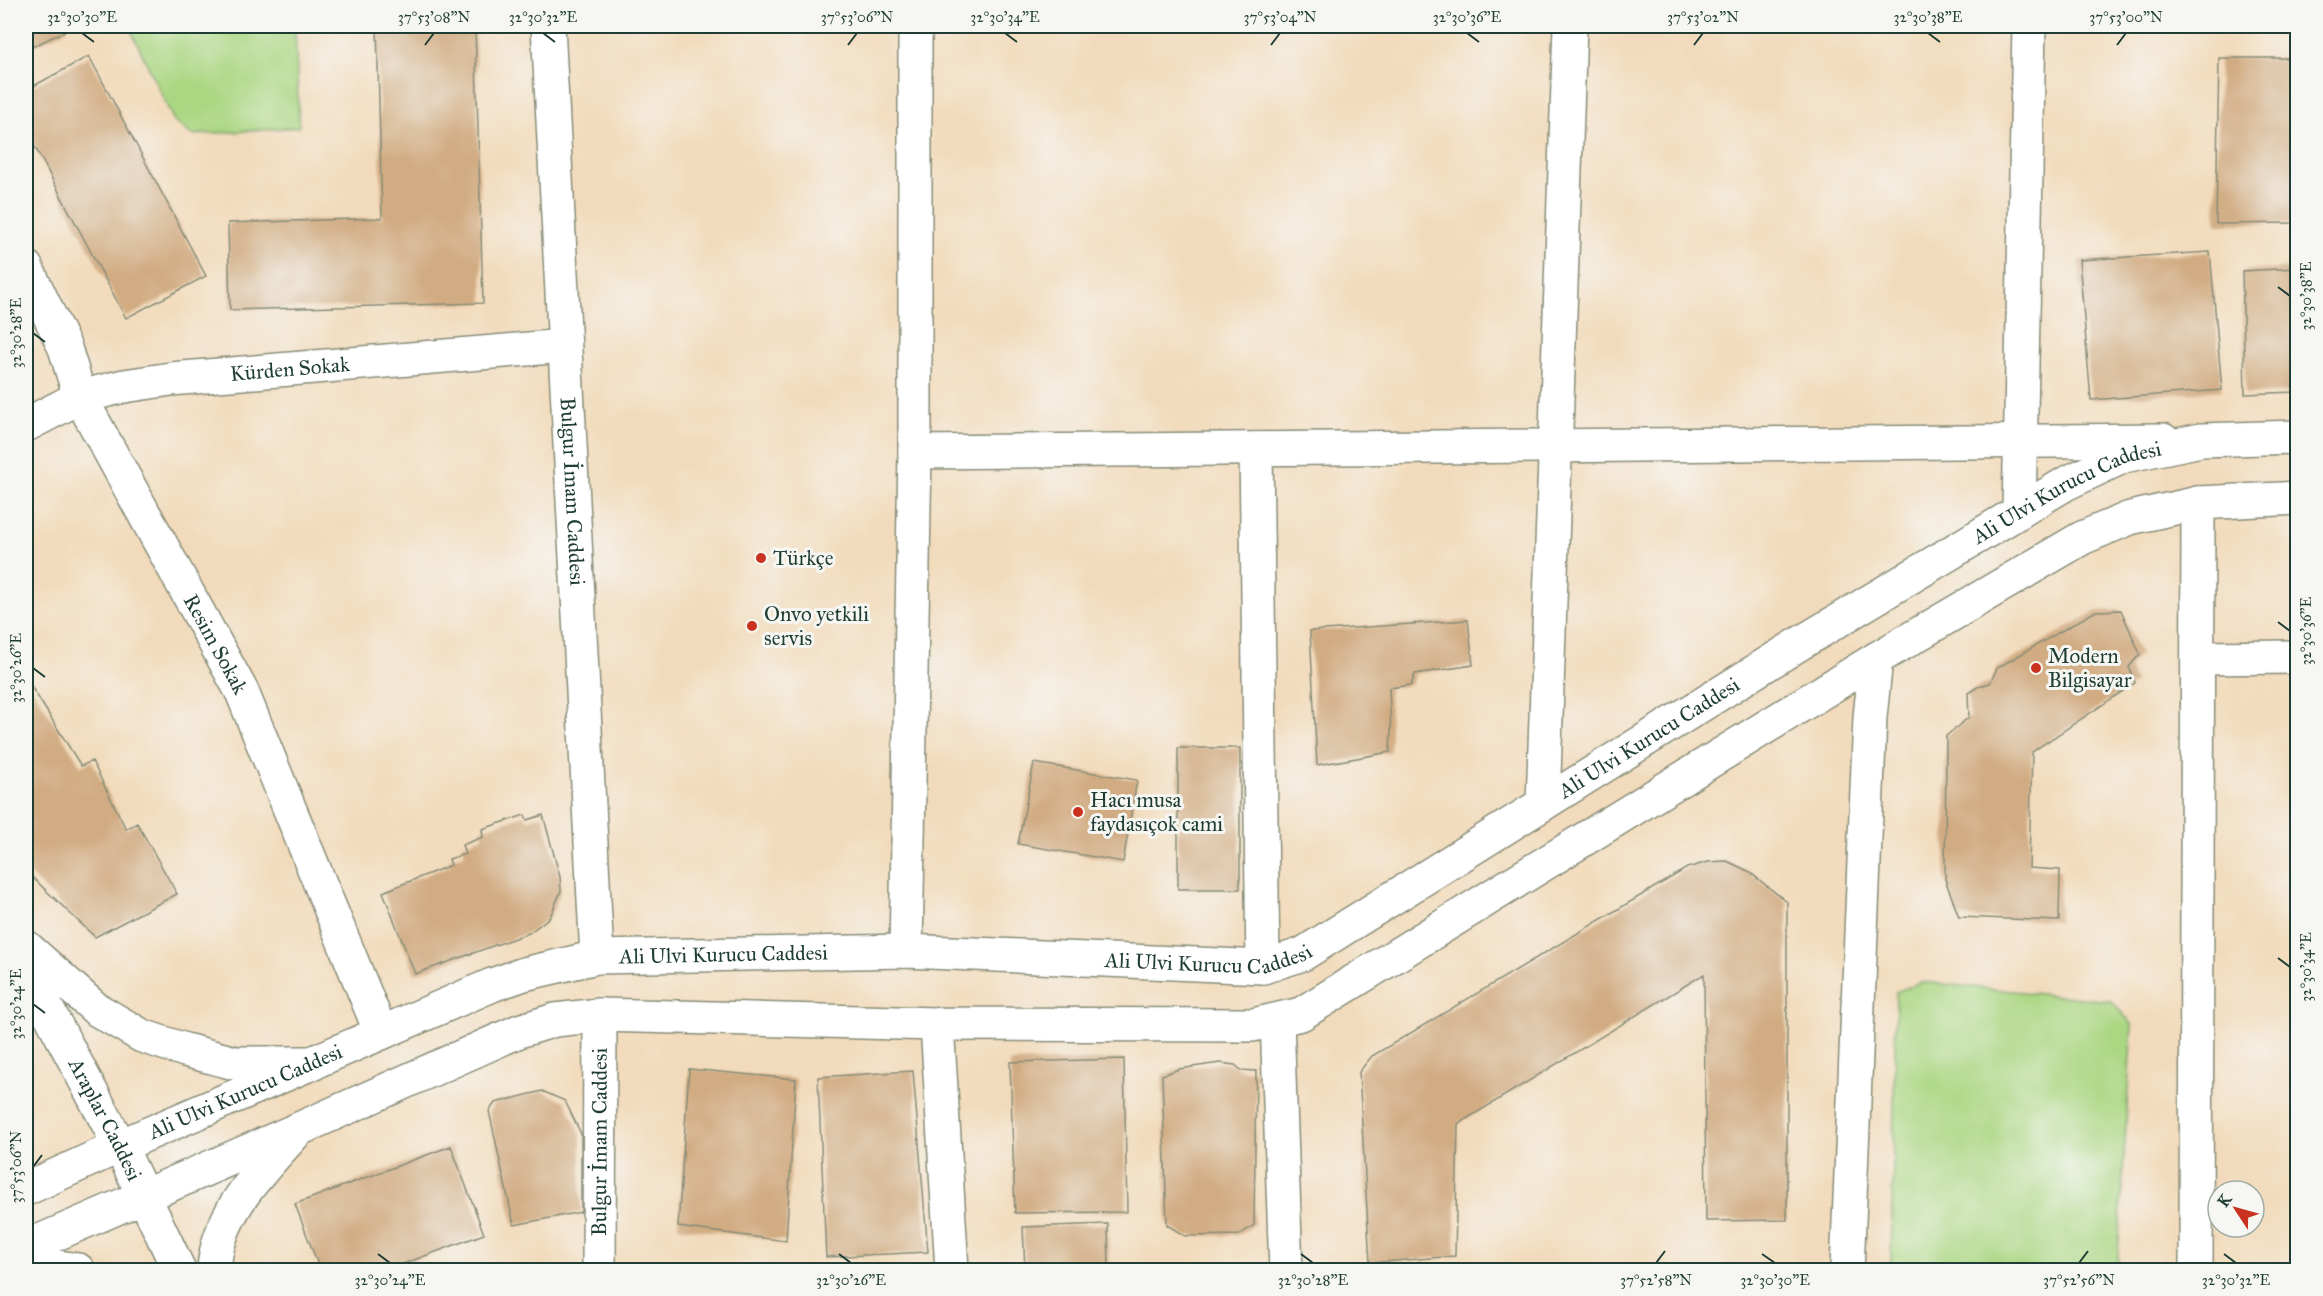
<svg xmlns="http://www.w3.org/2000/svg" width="2323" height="1296" viewBox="0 0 2323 1296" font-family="'IM FELL Great Primer',serif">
<rect width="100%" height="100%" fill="#f6f6f2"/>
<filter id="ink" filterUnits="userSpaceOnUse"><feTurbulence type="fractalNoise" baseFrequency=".0167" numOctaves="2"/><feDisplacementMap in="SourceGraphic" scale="12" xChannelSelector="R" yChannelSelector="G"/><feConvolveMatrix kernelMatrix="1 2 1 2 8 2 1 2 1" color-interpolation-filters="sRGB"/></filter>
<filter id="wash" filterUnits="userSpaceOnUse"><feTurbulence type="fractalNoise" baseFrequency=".008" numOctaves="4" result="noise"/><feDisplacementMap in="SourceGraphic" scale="24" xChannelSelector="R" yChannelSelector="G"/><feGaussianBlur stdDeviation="1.35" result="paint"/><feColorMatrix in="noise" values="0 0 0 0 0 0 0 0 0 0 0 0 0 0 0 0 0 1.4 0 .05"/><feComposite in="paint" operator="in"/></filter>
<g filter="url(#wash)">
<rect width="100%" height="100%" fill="#f2dbbc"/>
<!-- green -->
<path fill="#abd783" stroke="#658a5c" stroke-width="1.5" d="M129,26H295L299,127L192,135L174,121Z
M1921,982L2111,1001L2132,1024L2117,1270H1891L1896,992Z"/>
<g id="blocks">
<!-- building -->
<path fill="#d1ac82" d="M26,26H64L67,30L26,50Z
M377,26H475L483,303L230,310L228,223L382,218Z
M89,56L206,276L126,318L26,130V90Z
M2219,58H2298V223L2216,224Z
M2210,252L2222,390L2091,400L2079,260Z
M2295,268L2298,270V392L2245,394L2242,271Z
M2121,610L2140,654L2129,667L2135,683L2032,752L2029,868L2060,870L2059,921L1959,917L1945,879L1946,736L1969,717L1968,693L1979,686L1990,683L1997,668L2096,611Z
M1468,620L1473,665L1415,674L1411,685L1389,688L1391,732L1390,752L1317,765L1310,631Z
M26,678L81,766L92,761L126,829L137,823L177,894L95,937L32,877L26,867Z
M1178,748H1240V889H1178Z
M1034,763L1137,780L1123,862L1018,844Z
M525,815L527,820L543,815L560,877L561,891L550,917L529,933L415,974L383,892L451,865L449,859L465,854L462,845L483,837L482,829Z
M1727,861L1748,871L1787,902V1220L1706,1221L1704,974L1458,1124L1455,1256L1370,1263L1359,1072L1372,1056L1687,868L1708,862Z
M1124,1059L1127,1212L1015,1213L1010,1062Z
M1220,1063L1235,1065L1241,1070L1256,1071L1254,1225L1239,1235L1185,1236L1167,1225L1162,1075L1179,1069Z
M689,1069L796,1079L786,1241L678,1227Z
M913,1071L928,1252L826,1257L818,1077Z
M542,1091L565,1101L581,1134V1212L514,1225L489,1111L495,1103Z
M451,1146L484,1234L387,1270H320L295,1204Z
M1108,1224L1109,1270H1025L1023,1227Z"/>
</g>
</g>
<g filter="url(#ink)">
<use href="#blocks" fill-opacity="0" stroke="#888c78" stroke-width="1.5"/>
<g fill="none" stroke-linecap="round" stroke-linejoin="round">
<defs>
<g id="minor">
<path id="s1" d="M26,267L65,348L80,397L242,692L381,1033"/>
<path id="s2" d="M26,425L80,397L124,386L171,379L564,346"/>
<path d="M1256,449L1263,967"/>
<path d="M915,452L2163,440"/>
<path d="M2019,512L2029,26"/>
<path d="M2198,658L2298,657"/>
<path d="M1543,804L1570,26"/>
<path d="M906,951L915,452V26"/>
<path d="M1277,1020L1286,1270"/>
<path d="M937,1024L952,1270"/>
<path id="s3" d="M599,1270L600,1015"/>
<path d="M1847,1270L1870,717L1876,659"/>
<path d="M2196,1270L2198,503"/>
</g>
<g id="tertiary">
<path id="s4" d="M548,26L597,957"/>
<path d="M26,947L96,1009L142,1036L185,1050L235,1063H314"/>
<path id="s5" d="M26,969L120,1146L179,1270"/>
<path d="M26,1262L78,1270"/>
<path d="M214,1270C217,1212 262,1170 299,1129"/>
</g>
<g id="secondary">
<path id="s6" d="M26,1189L120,1146L492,985L524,974L597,957L906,951L1263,967L1303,954L1799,644L2065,484L2124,456L2201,440L2298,437"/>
<path d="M26,1247L299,1129L519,1031L555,1020L600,1015L937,1024L1253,1025L1301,1014L1876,659L2082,538L2130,518L2198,503L2298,498"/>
</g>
</defs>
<!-- minor casing -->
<use href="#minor" stroke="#888c78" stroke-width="36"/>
<!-- tertiary casing -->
<use href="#tertiary" stroke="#888c78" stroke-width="36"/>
<!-- secondary casing -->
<use href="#secondary" stroke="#888c78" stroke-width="36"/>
<!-- minor -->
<use href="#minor" stroke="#fff" stroke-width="33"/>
<!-- tertiary -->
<use href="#tertiary" stroke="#fff" stroke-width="33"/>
<!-- secondary -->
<use href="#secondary" stroke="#fff" stroke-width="33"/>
</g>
</g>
<!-- ticks -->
<path fill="none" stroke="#1f3d34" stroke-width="2" d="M82,33L94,42M543,33L555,42M1005,33L1017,42M1467,33L1479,42M1928,33L1940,42M425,45L434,33M848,45L857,33M1271,45L1280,33M1694,45L1703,33M2117,45L2126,33M2278,287L2290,296M33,333L45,342M2278,622L2290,631M33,668L45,677M2278,958L2290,967M33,1004L45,1013M33,1167L42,1155M378,1254L390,1263M839,1254L851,1263M1301,1254L1313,1263M1762,1254L1775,1263M2224,1254L2236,1263M1656,1263L1665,1251M2079,1263L2088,1251"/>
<!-- markers -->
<g fill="#c8321e" stroke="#f6f6f2" stroke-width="2">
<circle cx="761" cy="558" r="6"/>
<circle cx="752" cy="626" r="6"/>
<circle cx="2036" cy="668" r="6"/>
<circle cx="1078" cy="812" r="6"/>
</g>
<g text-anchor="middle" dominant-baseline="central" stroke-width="6" stroke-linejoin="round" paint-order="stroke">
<!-- street labels -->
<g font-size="21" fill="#1f3d34" stroke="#f6f6f2">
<text stroke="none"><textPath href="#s2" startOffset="273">Kürden Sokak</textPath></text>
<text stroke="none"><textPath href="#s4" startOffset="466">Bulgur İmam Caddesi</textPath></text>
<text stroke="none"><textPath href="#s6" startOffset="2220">Ali Ulvi Kurucu Caddesi</textPath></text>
<text stroke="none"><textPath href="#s1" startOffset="423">Resim Sokak</textPath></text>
<text stroke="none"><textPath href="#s6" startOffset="1734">Ali Ulvi Kurucu Caddesi</textPath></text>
<text stroke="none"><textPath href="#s6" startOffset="1230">Ali Ulvi Kurucu Caddesi</textPath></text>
<text stroke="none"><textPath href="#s6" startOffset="744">Ali Ulvi Kurucu Caddesi</textPath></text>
<text stroke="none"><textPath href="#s6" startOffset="240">Ali Ulvi Kurucu Caddesi</textPath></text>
<text stroke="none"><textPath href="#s5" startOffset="170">Araplar Caddesi</textPath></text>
<text stroke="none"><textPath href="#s3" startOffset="128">Bulgur İmam Caddesi</textPath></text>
</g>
<!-- poi labels -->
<g font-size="21" fill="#1f3d34" stroke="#f6f6f2" text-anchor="start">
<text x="773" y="558">Türkçe</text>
<text x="764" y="614">Onvo yetkili<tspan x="764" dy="24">servis</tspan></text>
<text x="2048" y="656">Modern<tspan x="2048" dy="24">Bilgisayar</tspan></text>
<text x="1090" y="800">Hacı musa<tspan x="1090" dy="24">faydasıçok cami</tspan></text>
</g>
</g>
<!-- margin -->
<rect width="2323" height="1296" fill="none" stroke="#f6f6f2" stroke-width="66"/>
<!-- north arrow -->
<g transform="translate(2236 1209) rotate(306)"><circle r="28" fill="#f6f6f2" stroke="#a0aca6" stroke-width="1.5"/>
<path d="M0-4.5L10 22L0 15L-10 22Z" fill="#c8321e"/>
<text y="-9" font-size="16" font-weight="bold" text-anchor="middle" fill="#1f3d34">K</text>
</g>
<rect x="33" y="33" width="2257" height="1230" fill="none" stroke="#1f3d34" stroke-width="2"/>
<g font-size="15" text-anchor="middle" fill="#1f3d34">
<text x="82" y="22">32°30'30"E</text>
<text x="434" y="22">37°53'08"N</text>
<text x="543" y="22">32°30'32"E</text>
<text x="857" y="22">37°53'06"N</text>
<text x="1005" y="22">32°30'34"E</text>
<text x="1280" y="22">37°53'04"N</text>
<text x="1467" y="22">32°30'36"E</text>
<text x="1703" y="22">37°53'02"N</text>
<text x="1928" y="22">32°30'38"E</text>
<text x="2126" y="22">37°53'00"N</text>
<text transform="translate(2306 296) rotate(-90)" y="5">32°30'38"E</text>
<text transform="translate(16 333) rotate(-90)" y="5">32°30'28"E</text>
<text transform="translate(2306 631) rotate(-90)" y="5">32°30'36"E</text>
<text transform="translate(16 668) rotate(-90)" y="5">32°30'26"E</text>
<text transform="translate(2306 967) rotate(-90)" y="5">32°30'34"E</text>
<text transform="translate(16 1004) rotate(-90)" y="5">32°30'24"E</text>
<text transform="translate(16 1167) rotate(-90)" y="5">37°53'06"N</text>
<text x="390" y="1285">32°30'24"E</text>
<text x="851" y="1285">32°30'26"E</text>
<text x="1313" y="1285">32°30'28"E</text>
<text x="1656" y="1285">37°52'58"N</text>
<text x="1775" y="1285">32°30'30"E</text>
<text x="2079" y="1285">37°52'56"N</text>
<text x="2236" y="1285">32°30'32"E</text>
</g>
</svg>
